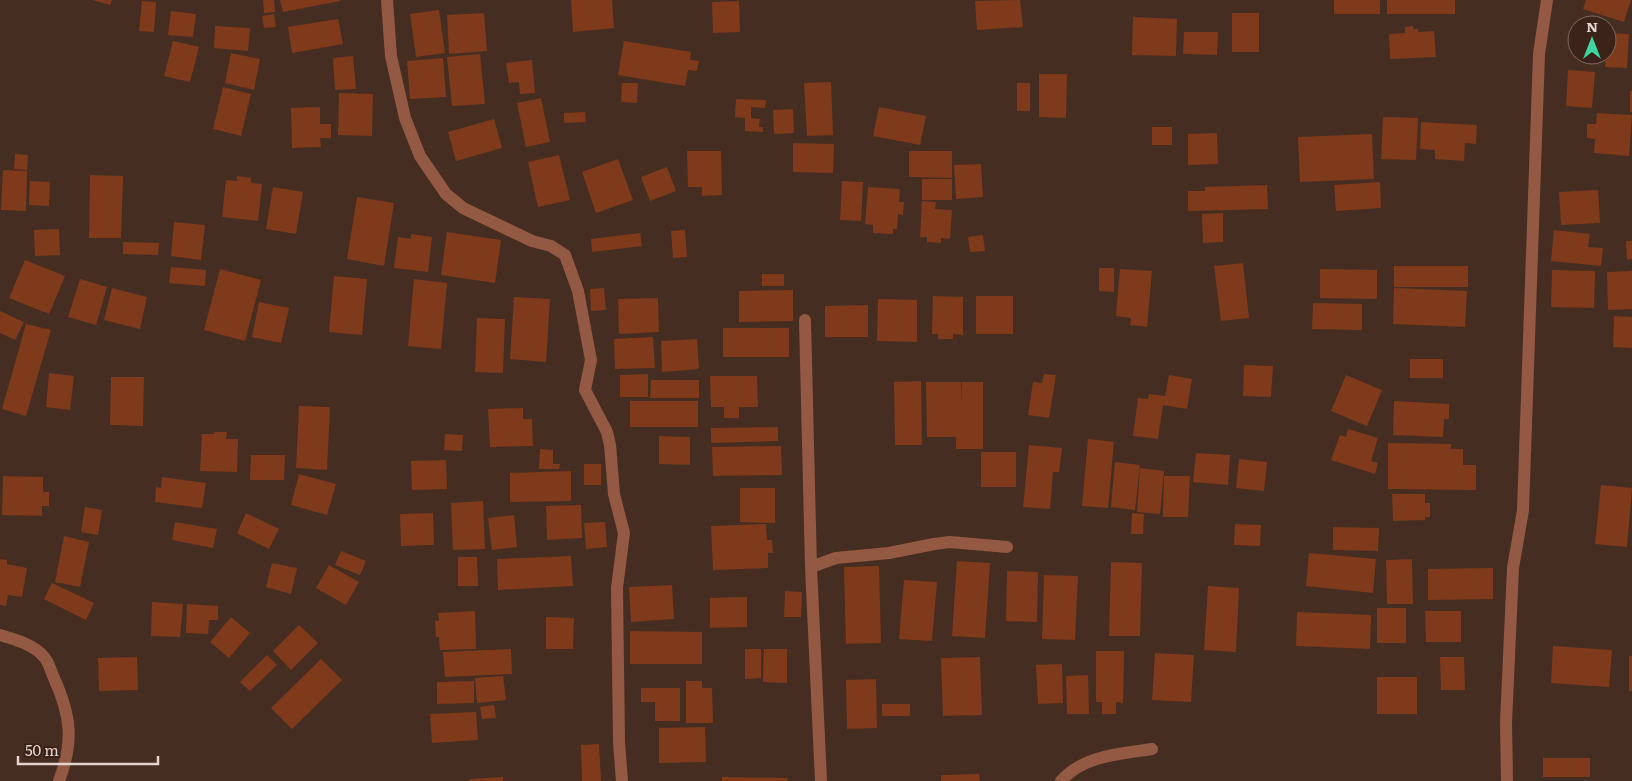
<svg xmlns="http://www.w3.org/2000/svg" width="1632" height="781" viewBox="0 0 1632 781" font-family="Literata,serif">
<rect width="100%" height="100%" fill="#462d22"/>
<!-- building -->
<path fill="#7e3a1a" d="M92,0H112L110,5Z
M263,0H274L275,12L264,13Z
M280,0H340V1L283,12Z
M571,0H612L614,28L573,32Z
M1020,0L1023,27L977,30L975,1Z
M1334,0H1380V14H1334Z
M1387,0H1455V14H1387Z
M1586,0H1631L1624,22L1583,9Z
M142,1L156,2L154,32L139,31Z
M739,1L740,32L713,33L712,2Z
M439,10L445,53L416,57L410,14Z
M171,11L196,14L193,37L168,35Z
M484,13L487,51L449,54L447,15Z
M1232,13H1259V52H1232Z
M274,14L276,27L264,28L262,16Z
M1133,17L1177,19L1176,56L1132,55Z
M338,19L343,44L292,53L288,27Z
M215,26L250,28L248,51L214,48Z
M1413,26V29H1418V32L1434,31L1436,57L1390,59L1389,34L1405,33V27Z
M1184,32H1218L1217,55L1183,54Z
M1607,33L1629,34L1627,68L1605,67Z
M173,41L199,47L190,82L164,76Z
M624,41L691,52L690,60L699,61L697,71L688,70L685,86L618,75Z
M231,53L260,59L254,90L225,83Z
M480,54L485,104L452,106L447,57Z
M353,56L356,89L335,90L333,58Z
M443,58L446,97L410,99L407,61Z
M532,60L535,93L520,94L519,82L509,83L506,63Z
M1568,70L1595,72L1592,108L1566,106Z
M1039,74H1067L1066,118L1039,117Z
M831,82L833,135L807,136L804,83Z
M622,83H638L637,103L621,102Z
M1017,83H1030V111H1017Z
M223,87L251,94L241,136L213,129Z
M1630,91H1632V112H1630Z
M339,93L373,94L372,136L338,135Z
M541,98L550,142L526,147L517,103Z
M736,99L766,100L765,108L751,107V118L760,119L759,127H763V132L745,131V118L735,117Z
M320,107V124H331V138H320L321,147L292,148L291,108Z
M879,107L926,116L920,145L873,136Z
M793,109L794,133L774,134L773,110Z
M585,112L586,122L564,123V113Z
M1597,113L1632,115L1629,156L1594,153L1595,139L1587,138V124H1596Z
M1383,117L1418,118L1416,160L1381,159Z
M494,119L502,148L456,161L448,132Z
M1421,122L1477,125L1476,144L1465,143L1464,161L1435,159V150L1420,149Z
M1152,127H1172V145H1152Z
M1217,133L1218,164L1188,165V134Z
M1372,134L1374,179L1300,182L1298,137Z
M793,143L834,144L833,173L793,172Z
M687,151H721L722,195L702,196V187H688Z
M909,151H952V178L909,177Z
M15,154L28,155L27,170L14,169Z
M559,155L570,200L538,207L528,162Z
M618,159L633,200L596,213L582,172Z
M981,164L983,197L956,199L954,165Z
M667,167L676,191L650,201L641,177Z
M3,170L27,171L26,211L1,210Z
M90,175L123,176L121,238H89Z
M237,176L251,178V183L262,184L258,221L222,217L226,180L237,181Z
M922,179H952V200H922Z
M30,181L50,182L49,206L29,205Z
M842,181L863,182L861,221L840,220Z
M1380,182L1381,208L1336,211L1334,185Z
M1267,185L1268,209L1188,211V191H1205V187Z
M273,187L303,192L296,234L266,229Z
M868,187L900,189L899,202H904L903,215L898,214L897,229H893V234L873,233V225L865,224Z
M1598,190L1600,223L1561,225L1559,192Z
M357,197L394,203L384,266L347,259Z
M922,201L936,202L935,209L952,210L950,239L941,238V243L927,242V237H920Z
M1223,213V242L1203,243L1202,214Z
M174,222L205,225L201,260L171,256Z
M59,229L60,255L35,256L34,230Z
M685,230L687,257L673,258L671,231Z
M1554,230L1590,234L1588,247L1603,248L1601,266L1551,261Z
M447,232L501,240L495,283L441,275Z
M640,233L642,246L592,252L591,239Z
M411,234L432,237L428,272L394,268L398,237L411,239Z
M983,235L985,251L970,252L968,237Z
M1626,241H1632V259L1627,260Z
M123,242L159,243L158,255L123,254Z
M25,260L65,276L49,314L9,298Z
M1243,263L1249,318L1221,321L1214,266Z
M1394,266H1468V287H1394Z
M171,267L206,270L205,286L169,283Z
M1099,268H1114V292L1099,291Z
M220,269L261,280L245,341L204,330Z
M1120,269L1152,271L1147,327L1130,325L1131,318L1116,316Z
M1320,269L1377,270V299L1320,298Z
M1552,270L1595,271L1594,308L1551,307Z
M1632,271V309L1608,310L1607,272Z
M762,274H784V286H762Z
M334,276L367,279L362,335L329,332Z
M80,279L107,287L96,325L68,317Z
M414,279L447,283L441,349L408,346Z
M112,288L147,297L140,329L104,320Z
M604,288L606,310L591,311L590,289Z
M1394,288L1467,291L1465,327L1393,324Z
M793,290V321L739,322V291Z
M933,296L963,297V335L953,334V339H938V334H932Z
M976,296H1013V334H976Z
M514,297L550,299L546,362L510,359Z
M658,298L659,332L619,334L618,299Z
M878,299L917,300V342L877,341Z
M259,302L289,308L281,343L252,337Z
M1313,303L1362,304V330L1312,329Z
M868,305V337H825V306Z
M0,311L24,322L15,340L0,333Z
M1614,316L1632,317V348L1613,347Z
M477,318L505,319L503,373L475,372Z
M26,324L51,330L26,416L2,409Z
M723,328H789V357H723Z
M653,337L655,368L615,369L614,339Z
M697,339L699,369L662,372L661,341Z
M1410,359H1443V378H1410Z
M1244,365L1273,366L1271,397L1243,396Z
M49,373L74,376L70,410L46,407Z
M648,374V397H620V375Z
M1044,374L1056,375L1049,418L1028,415L1033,382L1042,383Z
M1169,375L1192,379L1187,409L1163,405L1158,439L1133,436L1138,398L1148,399L1149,394L1165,396Z
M1346,375L1382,390L1367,426L1331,411Z
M710,376H757L758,407H739V418H724V407H711Z
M111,377H144L143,426L110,425Z
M651,380H699V398H650Z
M921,381L922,445H895L894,382Z
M926,382H961V403L962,382H983V449H956V437H927Z
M630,401H698V427H630Z
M1394,401L1449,404V419H1444L1443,437L1393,435Z
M299,406L330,407L327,470L296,468Z
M523,408V419H532L533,446L490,447L488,409Z
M778,427V441L711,443V428Z
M1348,429L1378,438L1371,461L1378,463L1375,474L1331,460L1340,435L1346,437Z
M214,432H227L226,439H238L237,472L200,471L202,434H214Z
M445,434L463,435L462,451L444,450Z
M659,436L690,437V465L659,464Z
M1088,439L1114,442L1108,508L1082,506Z
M1388,443L1451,444V449H1463V465H1476V490L1388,489Z
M1029,445L1062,448L1059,472H1053L1050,509L1023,507Z
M781,446L782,475L713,476L712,447Z
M540,449L553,450V464H560L559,469H539Z
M981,452H1016V487H981Z
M1196,453L1230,455L1228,485L1193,482Z
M251,455H285L284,480H250Z
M1239,459L1267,462L1264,491L1236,488Z
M446,460L447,489L412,490L411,461Z
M1115,462L1140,465L1135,510L1111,507Z
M584,464H601V485H584Z
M1140,468L1164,471L1160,514L1137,512Z
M571,471V501L510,502V473Z
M299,474L336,484L327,515L291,505Z
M3,476L43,477V492H49V506H42V516L2,515Z
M1164,476H1190L1188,517H1163Z
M162,477L206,483L202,508L155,502L156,487L161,488Z
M1601,485L1632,488L1627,547L1595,544Z
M740,488H775V523L740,522Z
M1392,494H1425V503H1430V517H1425V520L1393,521Z
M483,501L485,549L453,550L451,503Z
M581,505L582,538L547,540L546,506Z
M85,507L102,510L98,535L81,532Z
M246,513L279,529L269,549L237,533Z
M433,513L434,545L401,546L400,514Z
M1132,513L1144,514L1143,534H1131Z
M514,515L517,547L492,550L488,518Z
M175,522L217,529L213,548L172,540Z
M605,522L607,547L586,549L584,523Z
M766,524L767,540H772L773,553H768V568L713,570L711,526Z
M1235,524L1261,525L1260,546L1234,545Z
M1333,527L1379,528L1378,551L1333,550Z
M64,536L89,542L80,587L55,582Z
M341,551L366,561L360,575L335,565Z
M1309,553L1376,559L1373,593L1306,586Z
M571,556L573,586L498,590L497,559Z
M458,557H477L478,586H458Z
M0,559L7,560V564L27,568L22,597L8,595L6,606L0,605Z
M1412,559L1413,604H1387L1386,560Z
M957,561L990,563L985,638L952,636Z
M1111,562L1142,563L1140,636H1109Z
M272,563L297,568L291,594L266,587Z
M329,565L359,582L346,605L316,588Z
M879,566L881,643L846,644L844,567Z
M1493,568V599L1428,600V569Z
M1007,571L1038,572L1037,622L1006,621Z
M1044,575L1078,576L1075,640L1042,639Z
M904,580L937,582L932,641L899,639Z
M52,583L94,603L86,620L44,599Z
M672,585L674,619L631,622L629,587Z
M1208,586L1239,588L1236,652L1204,650Z
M785,591L802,592L801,617H784Z
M747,597V627L710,628V598Z
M152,602L183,604L180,637L151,636Z
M187,604L218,606V620H209L208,634L186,633Z
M1377,608H1406V643H1377Z
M475,611L476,649L440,650L439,637H436L435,621H439L438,613Z
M1425,611H1461V642H1426Z
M1297,612L1371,615L1370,649L1296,646Z
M231,617L250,633L229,658L210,642Z
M546,617L574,618L573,649H546Z
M299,625L318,643L291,670L273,651Z
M630,631L702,632V664H630Z
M1553,646L1612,650L1609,687L1551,683Z
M511,649L512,674L445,677L443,652Z
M745,649H761V678L745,679Z
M764,649H787V683L763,682Z
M1096,651H1124L1123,703L1116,702V714H1102V702H1096Z
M1155,653L1194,655L1191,702L1152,700Z
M267,655L277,665L250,691L240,682Z
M1629,656H1632V691H1629Z
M137,657L138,690L99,691L98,658Z
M980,657L982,715L943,716L941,658Z
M1440,657H1464L1465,690H1441Z
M321,659L342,680L292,729L271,708Z
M1062,664L1063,703L1038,704L1036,665Z
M1088,675L1089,714H1067L1066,676Z
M503,676L506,700L477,703L475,678Z
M1377,677H1417V714H1377Z
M876,679L877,728L847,729L846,680Z
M474,681V703L437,704V682Z
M686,681H702V688H712L713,723H686Z
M641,688H680V721H655V702H641Z
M882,704H910V716H882Z
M494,705L496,718L482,719L480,707Z
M476,712L478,740L432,743L430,714Z
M705,727L706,762L659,763V728Z
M599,744L601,781H582L581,745Z
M1543,758H1590V777H1543Z
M979,774L980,781H941V775Z
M503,777V781H470V779Z
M722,777L788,778L787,781H722Z"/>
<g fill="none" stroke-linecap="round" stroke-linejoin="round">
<!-- minor -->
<path stroke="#945942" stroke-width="12" d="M387,0L391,56L405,118L420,156L446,194L463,208L532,241L551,246L565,255L578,291L591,360L585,390L607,432L610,445L614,494L624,533L617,588L619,742L622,781
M805,320L811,567L821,781
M811,567L836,558L889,553L934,544L950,542L1007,547
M0,635C14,639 35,645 44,657C49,662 51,672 54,678C71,716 74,741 59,781
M1061,781C1084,755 1120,754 1152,749
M1507,781L1506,723L1513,568L1523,510L1539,54L1547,0"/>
</g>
<!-- north arrow -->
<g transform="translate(1592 40)"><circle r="24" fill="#3b2319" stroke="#7f6a61"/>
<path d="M0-4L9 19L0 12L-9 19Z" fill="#40d4a1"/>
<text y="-8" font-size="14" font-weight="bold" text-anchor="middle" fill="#e5d4cd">N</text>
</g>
<!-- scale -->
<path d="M18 756v8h140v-8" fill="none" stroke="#e5d4cd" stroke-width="2.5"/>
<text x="25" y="756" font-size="15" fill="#e5d4cd" stroke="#3b2319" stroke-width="4" paint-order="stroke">50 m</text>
</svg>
